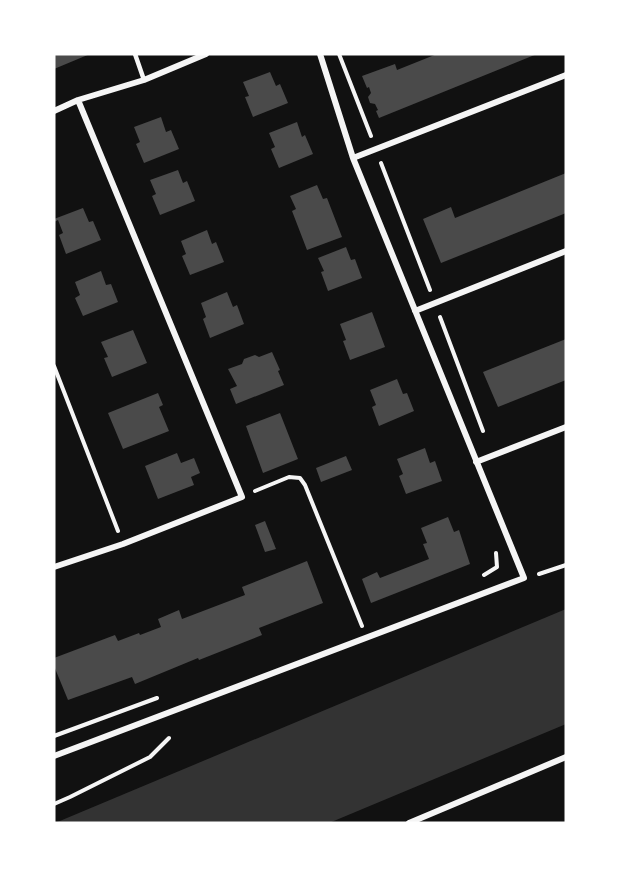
<svg xmlns="http://www.w3.org/2000/svg" width="620" height="877" viewBox="0 0 620 877" font-family="'Open Sans',sans-serif">
<rect width="100%" height="100%" fill="#111"/>
<!-- water -->
<path fill="#333" d="M566,609V724L329,823H55Z"/>
<!-- building -->
<path fill="#4a4a4a" d="M54,54H90L54,69Z
M437,54H537L379,118L376,111L378,110L375,104L370,103L368,97L371,93L369,87L367,88L362,76L395,64L397,70Z
M270,72L276,86L280,84L288,103L253,117L245,97L249,96L243,82Z
M161,117L166,132L171,130L179,149L144,163L136,144L140,142L134,127Z
M297,122L302,137L305,135L313,154L279,168L271,149L275,147L269,133Z
M178,170L183,183L187,181L195,201L160,215L152,196L156,194L150,180Z
M566,173V213L441,263L423,219L451,207L455,218Z
M317,185L323,199L327,198L342,237L307,250L292,211L296,209L290,196Z
M83,208L89,222L93,221L101,240L66,254L59,235L63,233L58,220L54,222V219Z
M207,230L212,244L216,242L224,262L190,275L182,256L186,254L181,241Z
M346,247L351,260L355,259L362,278L328,291L321,272L324,271L318,258Z
M101,271L106,285L111,284L118,302L83,316L75,298L80,295L75,282Z
M227,292L233,307L237,305L244,324L210,338L203,319L206,317L201,303Z
M372,312L385,347L350,360L343,341L346,340L340,324Z
M133,330L147,363L112,377L104,358L108,357L101,342Z
M566,339V380L498,407L483,372Z
M272,352L280,370L278,371L284,385L236,404L230,389L237,386L228,369L242,364L244,359L255,355L259,357Z
M397,379L403,394L407,393L414,411L379,426L372,407L376,405L370,390Z
M158,393L163,405L159,407L169,431L123,449L108,413Z
M280,413L298,459L263,473L246,426Z
M425,448L430,463L435,461L442,481L406,494L399,476L403,474L397,459Z
M177,453L181,463L194,458L200,473L191,477L194,485L158,499L145,466Z
M346,456L352,470L321,482L316,468Z
M448,517L454,532L459,530L470,564L371,603L362,579L377,572L380,578L429,559L423,544L427,543L421,528Z
M265,521L276,549L265,552L255,525Z
M307,561L323,603L259,628L262,635L199,660L198,658L135,684L132,677L68,700L54,666V658L115,635L118,641L139,633L140,635L161,627L158,619L179,610L182,619L245,595L242,587Z"/>
<g fill="none" stroke-linecap="round" stroke-linejoin="round">
<!-- path -->
<path stroke="#f5f5f5" stroke-width="4" d="M339,54L371,136
M381,163L430,290
M440,317L483,431
M54,366L118,531
M255,491L289,477L300,478L305,485L362,626
M539,574L566,565
M484,575L497,567L496,553
M54,736L157,698
M54,804L70,797L150,757L169,738"/>
<!-- service -->
<path stroke="#f5f5f5" stroke-width="4.5" d="M135,54L144,80"/>
<!-- minor -->
<path stroke="#f5f5f5" stroke-width="6" d="M54,111L78,100L144,80L206,54
M353,158L566,75
M415,311L566,251
M476,462L566,427
M54,567L123,544L242,497L78,100
M54,756L524,578L353,158L320,54
M409,823L566,757"/>
</g>
<!-- border -->
<rect width="620" height="877" fill="none" stroke="#ffffff" stroke-width="111"/>
</svg>
